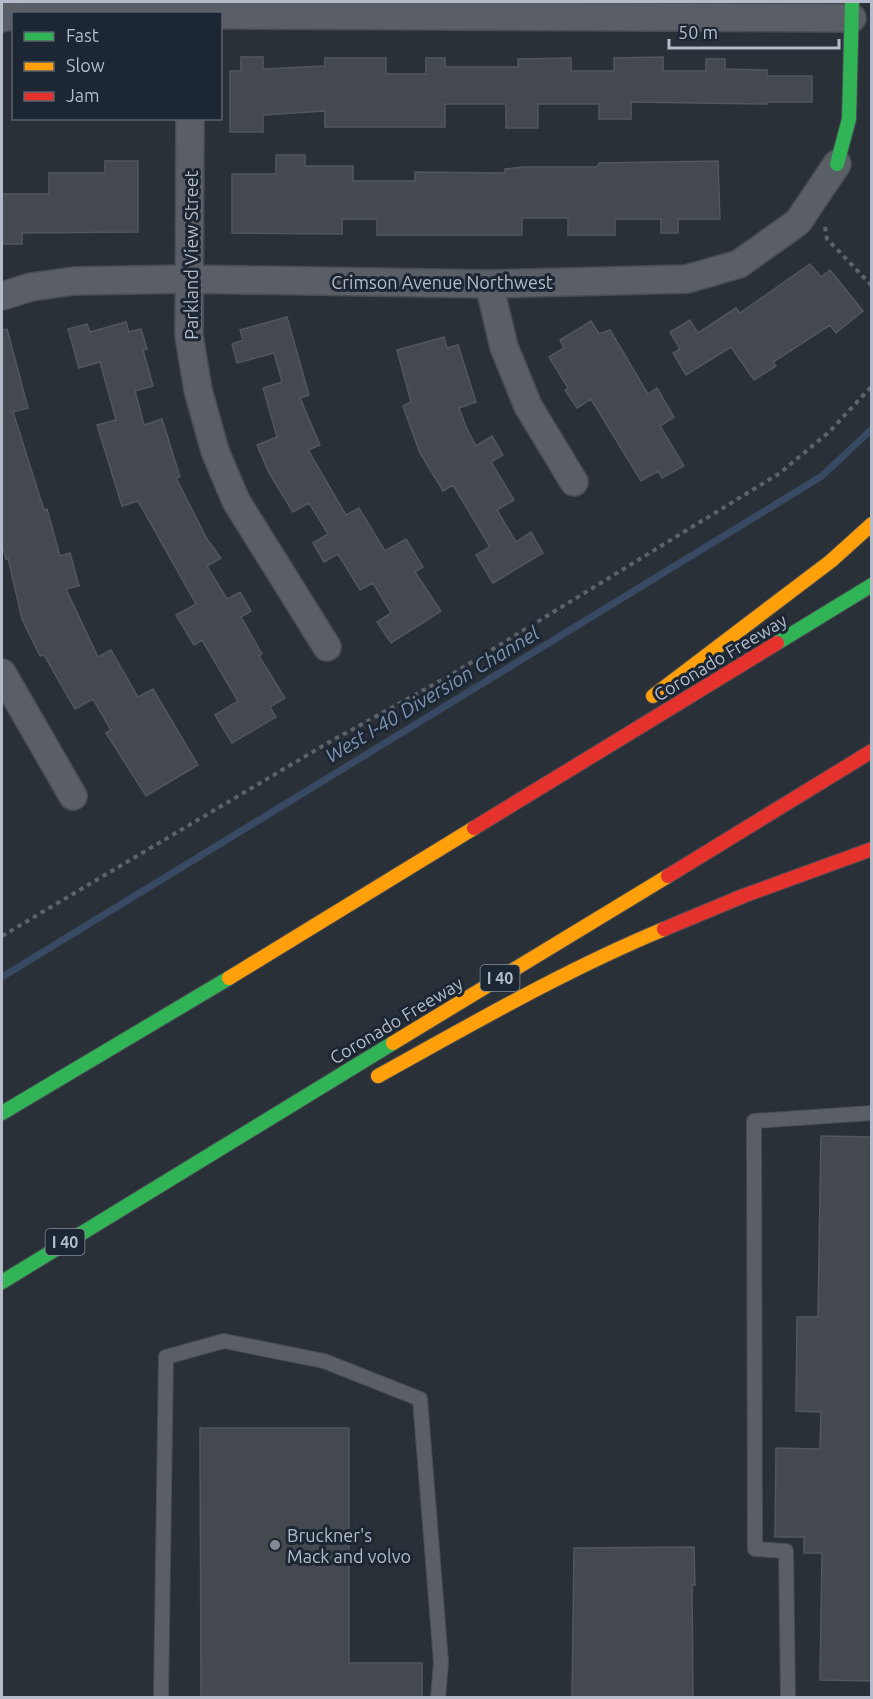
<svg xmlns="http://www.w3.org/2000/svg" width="873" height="1699" viewBox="0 0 873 1699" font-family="Ubuntu,sans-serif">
<rect width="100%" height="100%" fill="#2a3038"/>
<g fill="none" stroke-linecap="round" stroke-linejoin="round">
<!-- stream -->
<path stroke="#384963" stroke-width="7" d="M2,977L822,476L872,429"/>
</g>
<!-- building -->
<path fill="#444950" stroke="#52575f" stroke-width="1.5" d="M241,57H263V69L325,66V58H386V74H426V58H445V67H518V59L571,58V71H614V58L663,57V71H706V59H725V69L767,70V76H812V102H767V104L631,102V119H599V104H538V128H506V104H445V127H325V111L263,115V132H230V71H241Z
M276,155H305V166H353V181H415V172L505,173V169L522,167H597L599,163L718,161L720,219H678V233H661V219H615V235H568V218H522V235H377V219H342V234L232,233V174H276Z
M105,161H138V232L22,233V244H2V194H49V173H105Z
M810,264L821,277L830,270L863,311L836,333L830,325L773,362L776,366L754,380L731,347L686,375L673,353L680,349L670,332L690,320L698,333L736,308L740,313Z
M287,317L309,395L300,398L320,445L308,450L346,515L359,508L385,551L406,539L423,567L415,572L441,611L391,643L377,622L391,613L373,583L360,590L338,554L324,562L313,543L328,534L309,503L293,512L269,473L257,445L277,437L263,388L282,382L274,353L237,363L232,344L243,340L240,330Z
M591,321L599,334L610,330L648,394L657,388L674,417L660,426L684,466L662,478L658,471L641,481L591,399L577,408L565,390L568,388L549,357L564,348L560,340Z
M126,322L129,332L141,329L147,349L143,350L153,386L135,391L144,425L162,419L180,477L176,478L207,539L221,558L207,566L227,599L240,592L251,611L241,617L262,654L259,656L285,698L270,707L276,717L232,743L215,715L238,701L202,640L194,645L176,615L196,604L138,501L122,506L97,425L116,420L100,362L79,368L68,329L87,324L90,332Z
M7,329L28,408L13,412L44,510L47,509L60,556L70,553L79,586L66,589L98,657L111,650L138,697L153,689L198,765L146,796L106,733L111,730L93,699L75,709L44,655L40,656L22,619L8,558L6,559L2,544V330Z
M444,337L447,348L458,345L476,402L459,408L467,429L476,446L492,436L503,455L491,462L514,500L497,510L516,542L531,532L543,553L493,583L476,555L490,547L453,485L443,491L420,453L403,406L411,402L397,350Z
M821,1136L872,1137V1681L820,1680L822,1553H804V1537H775L776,1448L820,1449L821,1412L796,1411L797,1317H818Z
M200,1428H349V1663H422V1698H201Z
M694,1547L695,1585H692L693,1698H572L574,1548Z"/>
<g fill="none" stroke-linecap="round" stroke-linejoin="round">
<defs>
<path id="lane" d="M161,1698L166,1357L224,1341L324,1361L420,1399L441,1662L438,1698
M788,1698L786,1551L755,1549L754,1121L872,1113"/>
<path id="street" d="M29,14L852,18
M2,18L14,15
M190,118L189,336L198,390L215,451L236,501L327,647
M489,284L504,347L528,406L574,482
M2,296L31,287L74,281L188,279L489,284L687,279L739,264L798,222L837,164
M2,673L73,796"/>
<path id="fast" d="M837,164L849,119L852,2
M777,643L872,585
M2,1113L229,978
M2,1282L393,1043"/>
<path id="slow" d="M653,696L831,561L872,524
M229,978L474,828
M393,1043L668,876
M378,1076C472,1024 565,970 664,929"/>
<path id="jam" d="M474,828L777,643
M668,876L872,751
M664,929L743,896L872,849"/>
</defs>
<!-- lane casing -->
<use href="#lane" stroke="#484c53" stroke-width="16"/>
<!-- street casing -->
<use href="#street" stroke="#484c53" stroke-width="30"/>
<!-- fast casing -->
<use href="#fast" stroke="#484c53" stroke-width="16"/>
<!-- slow casing -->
<use href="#slow" stroke="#484c53" stroke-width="16"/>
<!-- jam casing -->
<use href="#jam" stroke="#484c53" stroke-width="16"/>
<!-- path -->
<path stroke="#5d636a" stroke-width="4" stroke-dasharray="4.5 4.5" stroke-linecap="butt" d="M825,227L827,239L872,286
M2,936L326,744L449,676L780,473L829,432L872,386"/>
<!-- lane -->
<use href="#lane" stroke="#5a5e66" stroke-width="14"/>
<!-- street -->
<use href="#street" stroke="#5a5e66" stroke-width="27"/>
<!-- fast -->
<use href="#fast" stroke="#30b455" stroke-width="14"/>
<!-- slow -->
<use href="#slow" stroke="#ff9f0a" stroke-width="14"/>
<!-- jam -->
<use href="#jam" stroke="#e5322d" stroke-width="14"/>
</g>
<!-- markers -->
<circle fill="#848b96" stroke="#1d2633" stroke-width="2" cx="275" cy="1545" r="6"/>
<g text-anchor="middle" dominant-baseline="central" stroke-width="6" stroke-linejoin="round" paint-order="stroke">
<!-- shield labels -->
<g fill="#1d2633" stroke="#878f9c" stroke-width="1.5">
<rect x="480.5" y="965" width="39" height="26" rx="4.5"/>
<rect x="45.5" y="1229" width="39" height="26" rx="4.5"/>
</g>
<g font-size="16" font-weight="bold" fill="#b4bcc9">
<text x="500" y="978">I 40</text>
<text x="65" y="1242">I 40</text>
</g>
<!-- street labels -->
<g font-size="18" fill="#b4bcc9" stroke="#1d2633">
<text transform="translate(191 255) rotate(-90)">Parkland View Street</text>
<text x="442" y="282">Crimson Avenue Northwest</text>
<text transform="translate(720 657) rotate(-31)">Coronado Freeway</text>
<text transform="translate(396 1020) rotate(-31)">Coronado Freeway</text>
</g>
<!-- poi labels -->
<g font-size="18" fill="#b4bcc9" stroke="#1d2633" text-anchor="start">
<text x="287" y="1535">Bruckner's<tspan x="287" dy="21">Mack and volvo</tspan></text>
</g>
<!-- water labels -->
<g font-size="20" font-style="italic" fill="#7c92b1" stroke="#1d2633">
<text transform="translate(432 694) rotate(-31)">West I-40 Diversion Channel</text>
</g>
</g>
<!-- border -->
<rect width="873" height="1699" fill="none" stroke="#b4bcc9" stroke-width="6"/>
<!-- legend -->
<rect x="12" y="12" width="210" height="108" fill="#1d2633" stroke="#59626f" stroke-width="1.5"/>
<rect x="24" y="32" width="30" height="9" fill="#30b455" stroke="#59626f" stroke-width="1.5"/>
<text x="66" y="42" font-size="18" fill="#b4bcc9">Fast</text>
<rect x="24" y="62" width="30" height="9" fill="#ff9f0a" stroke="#59626f" stroke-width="1.5"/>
<text x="66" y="72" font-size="18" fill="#b4bcc9">Slow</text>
<rect x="24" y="92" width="30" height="9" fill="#e5322d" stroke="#59626f" stroke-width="1.5"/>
<text x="66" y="102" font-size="18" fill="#b4bcc9">Jam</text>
<!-- scale -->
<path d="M669 39v9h170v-9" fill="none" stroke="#b4bcc9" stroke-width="3"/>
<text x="678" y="39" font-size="18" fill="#b4bcc9" stroke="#1d2633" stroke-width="4.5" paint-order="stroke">50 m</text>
</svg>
